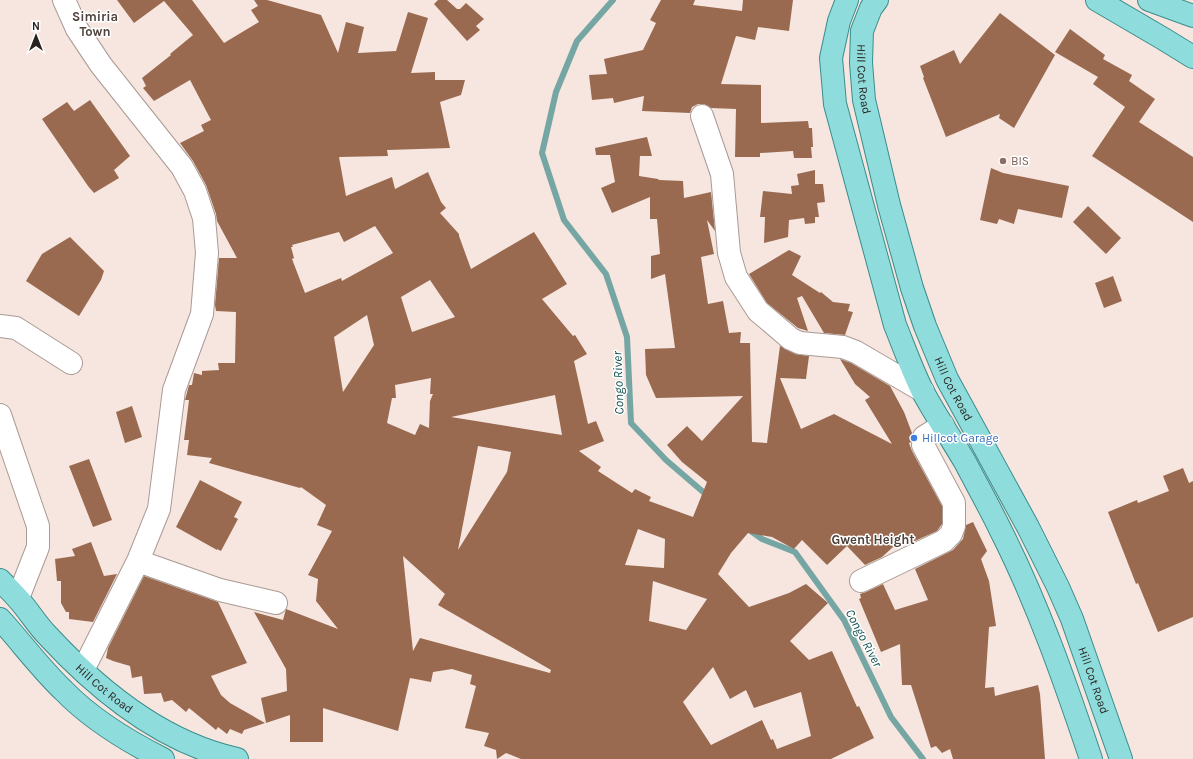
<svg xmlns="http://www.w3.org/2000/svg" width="1193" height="759" viewBox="0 0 1193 759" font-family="Karla,sans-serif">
<rect width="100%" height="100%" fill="#f6e6df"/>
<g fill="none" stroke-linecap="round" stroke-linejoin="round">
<!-- stream -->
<path stroke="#75a6a4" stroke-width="6" d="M613,0L577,41L556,92L542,153L564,220L606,274L627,337L631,423L666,460L709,497
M748,529L762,539L795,552L844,620L891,717L923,759"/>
</g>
<!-- building -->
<path fill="#996a50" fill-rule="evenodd" d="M117,0H192L224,43L259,22L251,10L258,6L254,0H267L321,15L338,53L346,22L364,27L358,53L396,51L408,12L428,18L411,73L435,72V80H465L461,95L440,102L450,148L387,150L388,156L339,157L346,196L392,177L395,189L428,172L441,202L446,208L440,213L459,234V236L471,269L534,232L567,284L542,299L573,336L575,335L587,354L574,361L588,424L596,421L604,441L579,451L601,467L598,471L632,493L635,489L651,497L649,501L693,517L707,482L682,462L667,445L687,426L702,441L743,396L656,398L646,375L645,349L675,348L665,274L651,279V256L660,254L657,219H650V197L612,213L601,188L615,182L610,155H596L595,148L647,137L652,156H640L639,176L658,179L659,180L683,181L684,198L711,192L715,231L707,220L714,254L701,257L708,304L723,301L729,333L741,332L740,343H750L752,442L767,443L780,346L795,354L809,356L806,379L780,378L801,429L834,414L892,444L865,400L870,397L855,384L840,359L851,363L890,386L904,412L912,433L911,442L909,443L912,451L942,506V524L937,531L906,545L903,538L894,548L893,547L882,557L865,565L847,546L827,565L802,540L794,549L772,537L748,533L731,553L718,574L749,607L789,593L806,584L828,603L790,641L809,660L832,651L857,707L859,706L874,738L831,759H521L506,753L497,759L496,750L484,746L489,733L465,728L476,686L470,684L472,675L452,669L433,672L431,682L410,678L398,731L323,708V742H290V715L266,723L261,698L287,691L286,669L254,612L283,620L286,609L338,629L316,601L318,579L308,575L332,531L317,525L326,505L301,487L300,488L209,463L212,458L187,455L189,440H184L189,400H185L189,385H192L194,373L202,375V371L219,370L218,363H235L236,312L216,311L215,305L219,258H237L217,221L216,214L206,185L193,161L180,143L204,131L201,125L211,120L190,80L154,101L143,88L146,86L142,78L171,55L170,54L193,35L164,1L134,23ZM375,226L393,253L342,281L341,278L305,293L292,259L294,258L291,247H293L292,245L339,232L344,242ZM430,280L455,317L412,332L401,297ZM367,315L374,345L343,392L334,337ZM431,378L430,394H433L430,401L429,428L420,424L415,435L387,423L392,398H396L395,385ZM555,395L562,435L451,417ZM478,446L511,452L507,472L458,550ZM638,529L665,539L664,568L625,565ZM403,556L445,594L438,605L551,670L550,673L420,638L413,651ZM653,581L707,599L686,630L649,621ZM713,667L730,699L746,690L754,708L801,692L811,736L777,749L773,739L771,740L762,720L711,745L683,702Z
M438,0H447L457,9H460L466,3L484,19L476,26L480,30L467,41L434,4Z
M661,0H695L693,5L742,11L743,0H793L789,31L758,27L755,40L736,36L721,84L761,85V123L808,121L809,128H812L813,147H811L812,158H794L793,151L760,153V157H735L736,109L711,108L704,104H698L692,107L690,113L642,111L644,96L614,103L613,98L592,100L589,75L607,74L604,59L643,50L656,23L650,20Z
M1000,13L1055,55L1014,128L999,118L1000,114L946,137L923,78L924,77L920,66L954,50L960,64Z
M1070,29L1105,55L1103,59L1132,75L1129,81L1155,99L1139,122L1193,157V222L1092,156L1125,107L1093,84L1098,77L1055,52Z
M90,100L130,156L114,170L119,178L94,193L88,186L42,119L67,102L74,111Z
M991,168L1003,173L1069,186L1062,218L1018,209L1014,224L999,219L997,224L980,220Z
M815,170V184H823L825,202L817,203L819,217H815V223L805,224L804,218L789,220L788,237L764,243L765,217H760L763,191L792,194L791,186L799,185L797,174Z
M1088,206L1121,238L1106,254L1073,222Z
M70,237L104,271L101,280L79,316L26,281L42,254Z
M789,250L801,256L792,275L820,293L821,292L833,302L850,304L848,311L853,312L845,335L824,333L802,296L797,298L808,331L798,328L767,303L749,274Z
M1113,276L1122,301L1104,308L1095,283Z
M132,406L142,437L125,443L116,412Z
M89,459L112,520L93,527L69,466Z
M1183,468L1189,483L1193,481V617L1158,632L1138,583L1136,584L1108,512L1137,500L1138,503L1169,491L1163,476Z
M200,480L242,502L234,517L238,519L221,551L217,549V550L176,527Z
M973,522L987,551L981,559L989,581L996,626L989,627L985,688L994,687L995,696L1038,685L1040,694L1045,759H953L950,749L942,753L936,746L931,748L911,685H902L900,644L881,652L859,599L861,598L860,594L866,592L883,584L895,610L928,600L915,569L953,550L963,539L966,525Z
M91,542L104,576L117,574L93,622L69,619V612H66L61,603V581H57L55,559L75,556L72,549Z
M144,576L218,602L247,663L211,676L221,695L230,703L265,723L244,730L242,734L230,729L227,734L218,727L216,730L189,708L186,712L172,700L164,702L161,693L144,694L142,676L132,678L130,666L113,661L106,658L108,648Z"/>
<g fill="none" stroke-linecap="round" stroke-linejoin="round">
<defs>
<path id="minor" d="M64,0L77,29L101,65L182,167L195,191L204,218L207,253L202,314L174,390L159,509L138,561L83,670
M702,116L722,174L729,253L736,277L758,311L791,339L800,343L843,347L856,352L923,391
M0,326L16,328L71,363
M0,415L38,526V547L18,598
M138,561L220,590L276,603
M861,581L944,541L951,534L954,526V503L923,445L924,437L943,425"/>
<g id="major">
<path d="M847,0L839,21L831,58L835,104L895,325C904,347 912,370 923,392C936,416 951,438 965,462C977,485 990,508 1001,531C1038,604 1065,682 1091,759"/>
<path id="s1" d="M877,0L871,8L862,31L861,63L864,100L889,205L912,288L925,326L947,379L1028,527L1058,587L1072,619L1121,759"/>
<path d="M1097,0L1162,38L1193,57"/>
<path d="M1149,0L1193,16"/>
<path id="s2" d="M0,580C6,586 13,593 19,600C29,611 37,625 48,636C98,690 163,743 237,759"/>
<path d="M0,619C21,642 40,668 63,690C91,719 127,741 163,759"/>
</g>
</defs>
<!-- minor casing -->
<use href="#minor" stroke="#a99a94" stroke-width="24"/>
<!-- major casing -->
<use href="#major" stroke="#3b8c8c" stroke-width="24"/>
<!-- minor -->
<use href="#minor" stroke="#fff" stroke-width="22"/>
<!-- major -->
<use href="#major" stroke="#8fdcdd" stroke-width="22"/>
</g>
<!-- markers -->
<circle fill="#8d6e63" stroke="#fff" stroke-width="1.5" cx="1003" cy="161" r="4"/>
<circle fill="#3f7fe0" stroke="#fff" stroke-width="1.5" cx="914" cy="438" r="4"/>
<g text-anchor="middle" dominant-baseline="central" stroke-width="3" stroke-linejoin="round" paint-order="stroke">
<!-- street labels -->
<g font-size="12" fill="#292320" stroke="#fff">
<text stroke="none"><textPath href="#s1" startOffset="83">Hill Cot Road</textPath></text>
<text stroke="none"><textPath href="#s1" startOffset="407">Hill Cot Road</textPath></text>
<text stroke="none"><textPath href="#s1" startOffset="731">Hill Cot Road</textPath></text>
<text stroke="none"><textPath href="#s2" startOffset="151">Hill Cot Road</textPath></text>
</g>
<!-- education labels -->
<g font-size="12" fill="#785e54" stroke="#fff" text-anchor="start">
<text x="1011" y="161">BIS</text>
</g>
<!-- shop labels -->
<g font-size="12" fill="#366cbe" stroke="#fff" text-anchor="start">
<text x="922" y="438">Hillcot Garage</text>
</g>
<!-- neighbourhood labels -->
<g font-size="13" font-weight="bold" fill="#4f423c" stroke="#fff">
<text x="95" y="16">Simiria<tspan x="95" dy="15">Town</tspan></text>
<text x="873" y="539">Gwent Height</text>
</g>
<!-- water labels -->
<g font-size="13" font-style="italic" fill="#125151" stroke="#fff">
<text transform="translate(618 383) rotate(-92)">Congo River</text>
<text transform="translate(864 638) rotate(62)">Congo River</text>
</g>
</g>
<!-- north arrow -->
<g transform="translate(36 36)" stroke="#ffffff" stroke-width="3" paint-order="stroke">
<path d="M0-3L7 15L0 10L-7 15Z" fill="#292320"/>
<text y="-6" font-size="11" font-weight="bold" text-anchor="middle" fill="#292320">N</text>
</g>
</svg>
